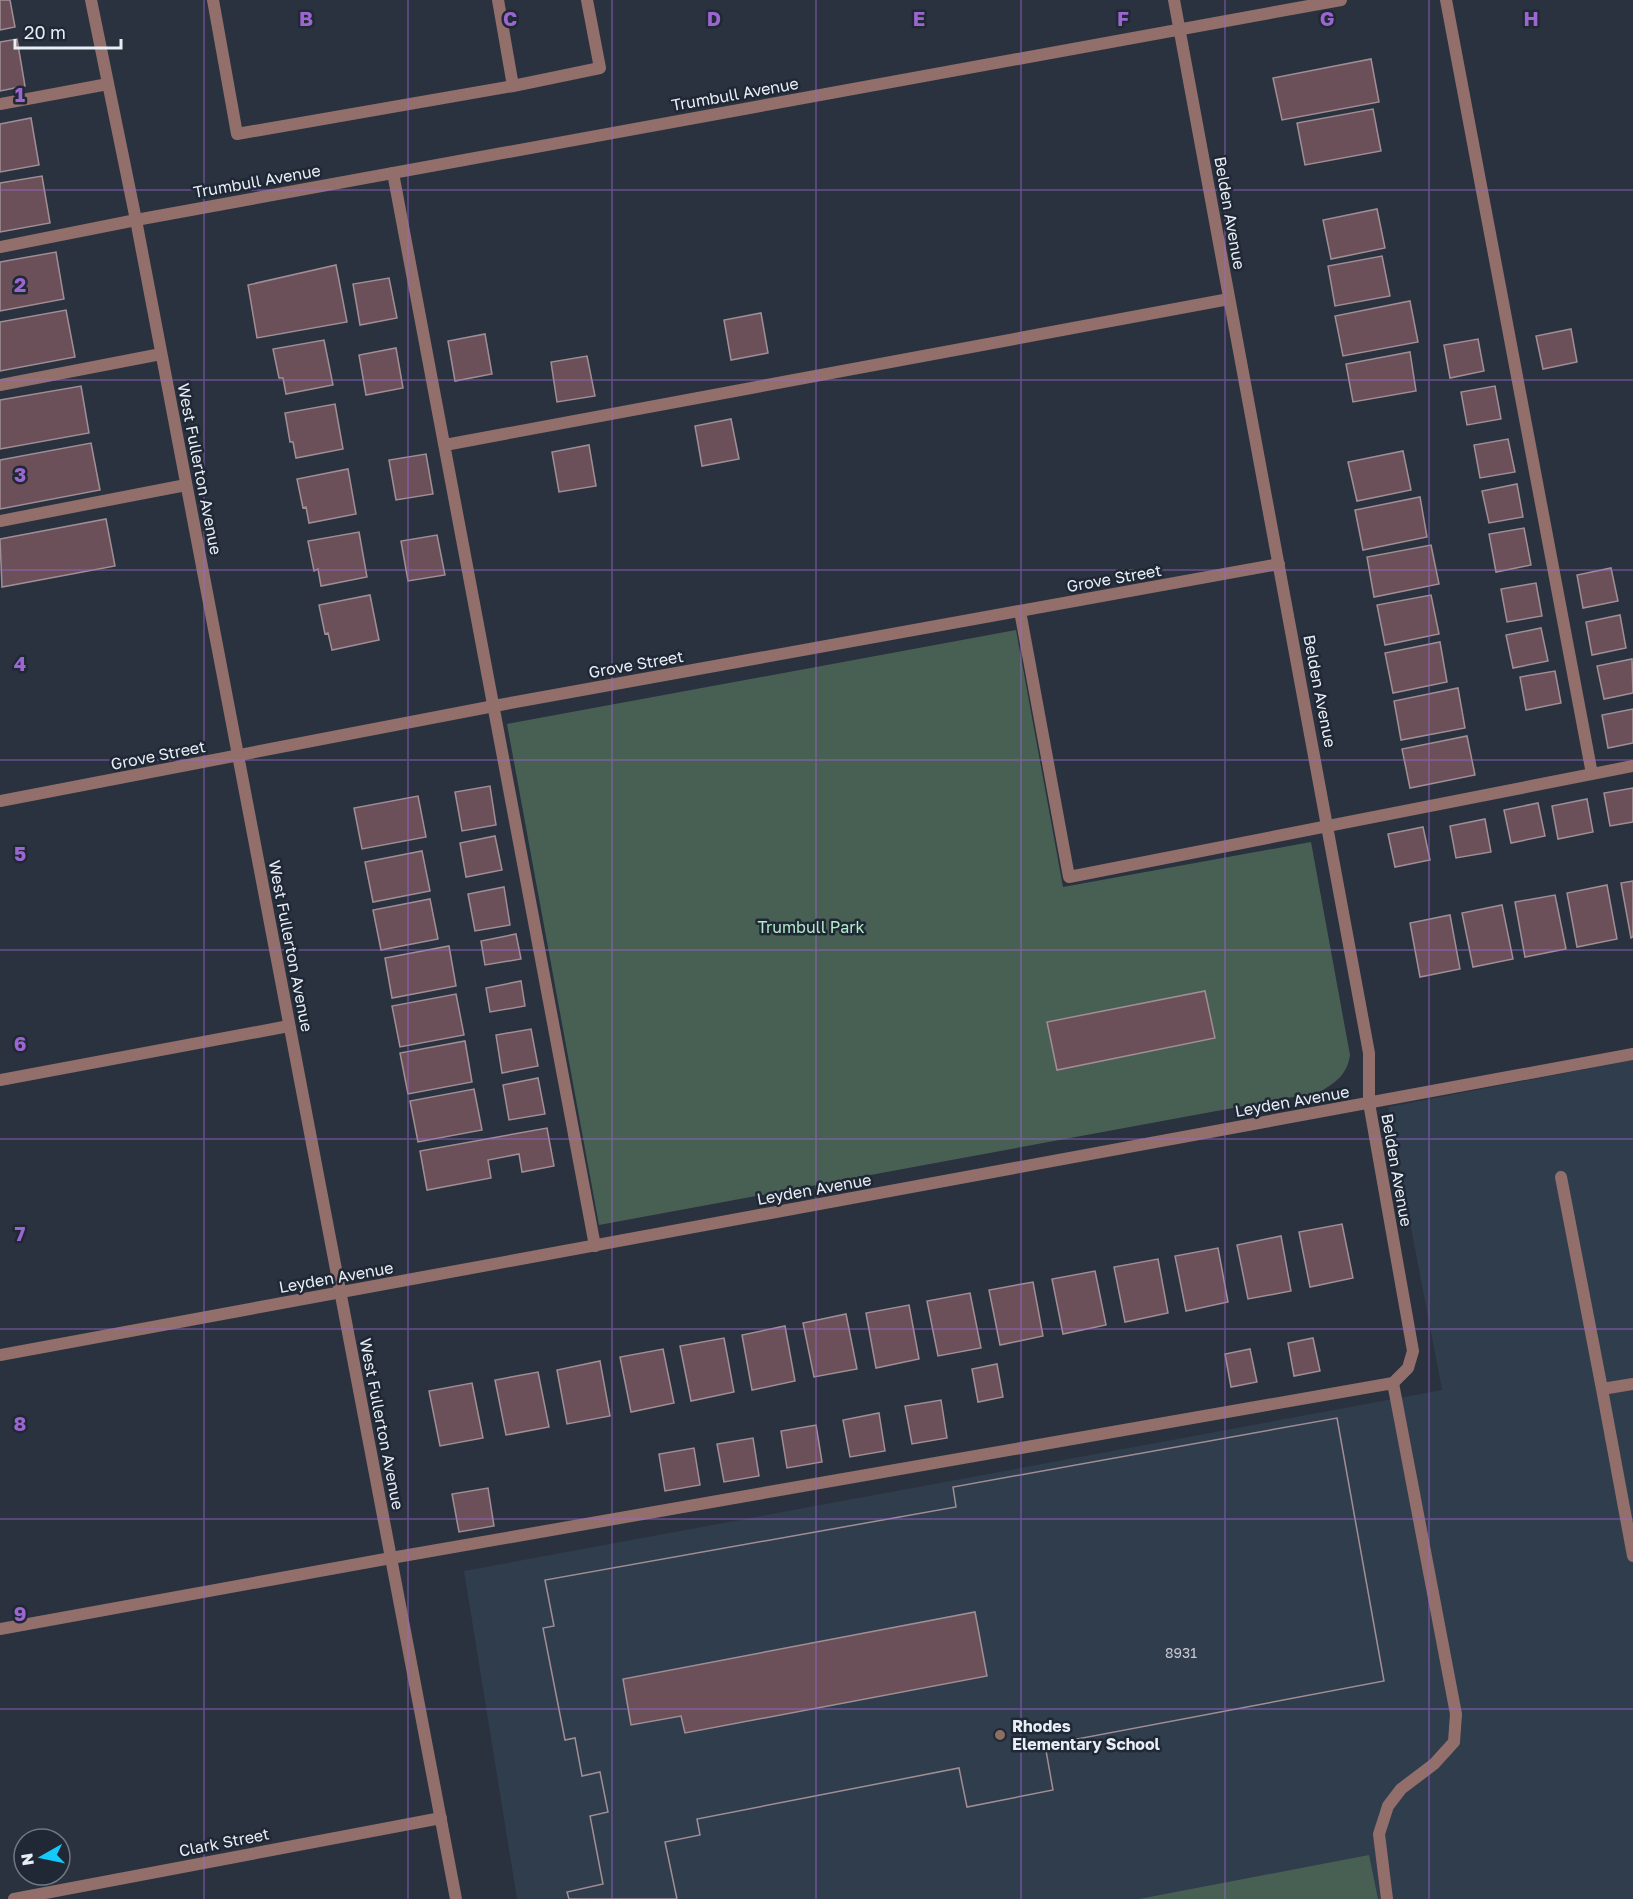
<svg xmlns="http://www.w3.org/2000/svg" width="1633" height="1899" viewBox="0 0 1633 1899" font-family="'Golos Text',sans-serif">
<rect width="100%" height="100%" fill="#29323e"/>
<!-- built -->
<path fill="#303d4d" d="M1633,1060V1899H517L464,1571L1442,1390L1388,1107Z"/>
<!-- green -->
<path fill="#486053" d="M1016,630L1063,887L1311,842L1350,1055C1347,1075 1336,1082 1320,1092L599,1225L507,724Z
M1369,1855L1378,1899H1139Z"/>
<!-- building -->
<path fill="#6b505a" stroke="#a18e95" stroke-width="1.5" fill-rule="evenodd" d="M0,0H10L15,27L0,30Z
M17,39L25,86L0,91V42Z
M1371,59L1379,102L1282,120L1273,78Z
M1373,109L1381,151L1305,165L1297,123Z
M31,118L39,165L0,172V124Z
M42,176L50,223L0,232V183Z
M1377,209L1385,248L1331,259L1323,220Z
M56,252L64,299L0,311V262Z
M1382,256L1390,296L1335,306L1328,266Z
M336,265L347,322L257,338L248,285Z
M389,278L397,318L360,325L353,284Z
M1410,301L1418,342L1343,356L1335,316Z
M66,310L75,357L0,371V322Z
M761,313L768,353L731,360L724,320Z
M1571,329L1577,362L1543,369L1536,336Z
M485,334L492,374L455,381L448,341Z
M1478,339L1484,371L1450,378L1444,345Z
M324,340L333,385L286,394L283,378H279L273,349Z
M396,348L403,388L366,395L359,355Z
M1410,352L1416,391L1353,402L1346,364Z
M587,356L595,396L557,402L551,362Z
M81,386L89,433L0,449V400Z
M1495,386L1501,419L1467,425L1461,392Z
M335,404L343,449L296,458L293,442H290L285,413Z
M731,419L739,459L702,466L695,426Z
M1508,439L1515,472L1480,478L1474,445Z
M91,443L100,490L0,509V460Z
M589,445L596,486L559,492L552,452Z
M1403,451L1411,490L1357,501L1348,462Z
M426,454L433,494L396,500L389,460Z
M348,469L356,514L309,523L306,507L303,508L297,479Z
M1517,484L1523,517L1489,523L1482,491Z
M1420,497L1427,537L1363,550L1355,510Z
M106,519L115,566L2,587L0,539Z
M1524,528L1531,565L1496,572L1489,534Z
M359,532L367,577L321,586L318,569L314,571L308,541Z
M437,535L445,575L408,581L401,541Z
M1431,545L1439,584L1374,597L1367,557Z
M1611,568L1618,601L1583,608L1577,575Z
M1536,583L1542,616L1507,622L1501,589Z
M370,595L379,640L332,650L328,633L325,634L319,605Z
M1431,595L1439,634L1385,645L1377,605Z
M1620,615L1626,648L1592,655L1586,622Z
M1541,628L1548,661L1513,668L1506,635Z
M1440,642L1447,682L1393,693L1385,653Z
M1632,659L1633,693L1604,699L1597,666Z
M1555,671L1561,703L1526,710L1520,677Z
M1458,688L1465,728L1401,740L1394,701Z
M1633,709V743L1608,748L1602,715Z
M1467,736L1475,775L1410,788L1402,749Z
M490,786L496,825L462,831L455,792Z
M1633,788V822L1610,826L1604,793Z
M418,796L426,837L362,849L354,808Z
M1587,799L1593,832L1558,839L1552,806Z
M1538,803L1545,836L1511,843L1504,810Z
M1485,819L1491,852L1456,858L1450,826Z
M1423,827L1430,860L1395,867L1388,834Z
M495,836L502,870L466,877L460,843Z
M422,851L430,891L373,902L365,862Z
M1633,881V937L1631,938L1621,883Z
M1607,885L1617,939L1577,947L1567,893Z
M504,887L510,925L475,931L468,894Z
M1555,895L1566,949L1525,957L1515,902Z
M430,899L438,939L381,950L373,910Z
M1502,905L1513,959L1473,967L1462,913Z
M1450,915L1460,969L1420,977L1410,923Z
M516,934L521,959L485,965L481,941Z
M449,946L456,986L392,998L385,958Z
M521,981L525,1006L490,1012L486,988Z
M1205,991L1215,1038L1057,1070L1047,1022Z
M456,994L464,1035L400,1047L392,1006Z
M531,1029L538,1066L502,1073L496,1035Z
M465,1041L472,1082L408,1094L400,1053Z
M538,1078L545,1114L509,1120L503,1085Z
M474,1089L482,1130L418,1142L410,1101Z
M547,1128L554,1166L522,1172L519,1154L488,1160L491,1178L427,1190L420,1151Z
M1342,1224L1353,1278L1310,1287L1299,1232Z
M1281,1236L1291,1291L1248,1299L1237,1245Z
M1218,1248L1228,1302L1186,1311L1175,1256Z
M1158,1259L1168,1313L1125,1322L1114,1267Z
M1095,1271L1106,1325L1063,1334L1052,1279Z
M1033,1282L1043,1336L1000,1345L989,1290Z
M970,1293L981,1348L938,1356L927,1301Z
M909,1305L919,1359L876,1368L866,1313Z
M846,1314L857,1369L814,1377L803,1323Z
M785,1326L795,1381L752,1390L742,1335Z
M724,1338L734,1392L691,1401L680,1346Z
M1313,1338L1320,1371L1294,1376L1288,1343Z
M663,1349L674,1403L631,1412L620,1357Z
M1250,1349L1257,1382L1231,1387L1225,1354Z
M600,1361L610,1416L567,1424L557,1370Z
M997,1364L1003,1397L978,1402L972,1369Z
M538,1372L549,1427L506,1435L495,1380Z
M472,1383L483,1438L440,1446L429,1391Z
M941,1400L947,1438L912,1444L905,1406Z
M879,1413L885,1451L850,1457L843,1420Z
M1337,1418L1384,1681L1045,1745L1053,1790L967,1807L959,1768L697,1819L700,1835L665,1842L677,1899H569L567,1892L603,1884L590,1816L608,1812L600,1772L582,1776L575,1738L565,1740L543,1628L554,1626L545,1580L956,1507L953,1487ZM975,1612L987,1676L685,1733L681,1716L631,1725L623,1679Z
M1337,1418L1384,1681L1045,1745L1053,1790L967,1807L959,1768L697,1819L700,1835L665,1842L677,1899H569L567,1892L603,1884L590,1816L608,1812L600,1772L582,1776L575,1738L565,1740L543,1628L554,1626L545,1580L956,1507L953,1487Z
M816,1425L822,1462L787,1468L781,1431Z
M753,1438L759,1476L724,1482L717,1444Z
M694,1448L700,1485L665,1491L659,1454Z
M488,1488L494,1526L459,1532L452,1494Z"/>
<g fill="none" stroke-linecap="round" stroke-linejoin="round">
<!-- service -->
<path stroke="#926f6b" stroke-width="12" d="M213,0L237,134L513,86L498,0
M1446,0L1592,774
M513,86L600,68L587,0
M0,104L108,84
M393,173L595,1246
M0,247L136,220
M0,385L161,354
M445,445L1229,299
M0,521L186,485
M1020,611L1069,877L1633,766
M0,1080L289,1026
M1561,1177L1602,1389
M1633,1384L1602,1389L1633,1556
M0,1629L391,1558L1393,1383L1456,1714L1454,1742L1434,1764L1401,1789L1388,1806L1379,1834L1387,1899"/>
<!-- minor -->
<path stroke="#926f6b" stroke-width="12" d="M1174,0L1369,1053V1103L1413,1351L1408,1368L1393,1383
M136,220L1341,0
M0,801L494,706L1279,564
M0,1355L1633,1054
M14,1899L441,1818"/>
<!-- tertiary -->
<path stroke="#926f6b" stroke-width="12" d="M91,0L136,220L456,1899"/>
</g>
<!-- grid -->
<path fill="none" stroke="#9c66d0" stroke-width="1.5" stroke-opacity="0.55" d="M204,0V1899M408,0V1899M612,0V1899M816,0V1899M1021,0V1899M1225,0V1899M1429,0V1899M0,190H1633M0,380H1633M0,570H1633M0,760H1633M0,950H1633M0,1139H1633M0,1329H1633M0,1519H1633M0,1709H1633"/>
<!-- markers -->
<circle fill="#8d6e63" stroke="#1f2834" stroke-width="2" cx="1000" cy="1735" r="6"/>
<g text-anchor="middle" dominant-baseline="central" stroke-width="5" stroke-linejoin="round" paint-order="stroke">
<!-- number labels -->
<g font-size="14" fill="#c9c6cf">
<text x="1181" y="1652">8931</text>
</g>
<!-- street labels -->
<g font-size="16" fill="#e8eef6" stroke="#1f2834">
<text transform="translate(735 94) rotate(-10)">Trumbull Avenue</text>
<text transform="translate(257 181) rotate(-10)">Trumbull Avenue</text>
<text transform="translate(1230 213) rotate(80)">Belden Avenue</text>
<text transform="translate(200 469) rotate(79)">West Fullerton Avenue</text>
<text transform="translate(1114 578) rotate(-10)">Grove Street</text>
<text transform="translate(636 664) rotate(-10)">Grove Street</text>
<text transform="translate(1320 691) rotate(79)">Belden Avenue</text>
<text transform="translate(158 755) rotate(-11)">Grove Street</text>
<text transform="translate(291 946) rotate(79)">West Fullerton Avenue</text>
<text transform="translate(1292 1101) rotate(-10)">Leyden Avenue</text>
<text transform="translate(1397 1170) rotate(80)">Belden Avenue</text>
<text transform="translate(814 1189) rotate(-10)">Leyden Avenue</text>
<text transform="translate(336 1277) rotate(-10)">Leyden Avenue</text>
<text transform="translate(382 1424) rotate(79)">West Fullerton Avenue</text>
<text transform="translate(224 1842) rotate(-11)">Clark Street</text>
</g>
<!-- park labels -->
<g font-size="16" fill="#b5eccd" stroke="#1f2834">
<text x="811" y="927">Trumbull Park</text>
</g>
<!-- poi labels -->
<g font-size="16" font-weight="bold" fill="#e8eef6" stroke="#1f2834" text-anchor="start">
<text x="1012" y="1726">Rhodes<tspan x="1012" dy="18">Elementary School</tspan></text>
</g>
</g>
<g font-size="20" text-anchor="middle" font-weight="bold" fill="#9c66d0" stroke="#1f2834" stroke-width="5" stroke-linejoin="round" paint-order="stroke">
<text x="306" y="26">B</text>
<text x="510" y="26">C</text>
<text x="714" y="26">D</text>
<text x="919" y="26">E</text>
<text x="1123" y="26">F</text>
<text x="1327" y="26">G</text>
<text x="1531" y="26">H</text>
<text x="20" y="102">1</text>
<text x="20" y="292">2</text>
<text x="20" y="482">3</text>
<text x="20" y="671">4</text>
<text x="20" y="861">5</text>
<text x="20" y="1051">6</text>
<text x="20" y="1241">7</text>
<text x="20" y="1431">8</text>
<text x="20" y="1621">9</text>
</g>
<!-- north arrow -->
<g transform="translate(42 1857) rotate(261)"><circle r="28" fill="#1f2834" stroke="#6f7782" stroke-width="1.5"/>
<path d="M0-4.5L10 22L0 15L-10 22Z" fill="#13cafb"/>
<text y="-9" font-size="16" font-weight="bold" text-anchor="middle" fill="#e8eef6">N</text>
</g>
<!-- scale -->
<path d="M15 39v9h106v-9" fill="none" stroke="#e8eef6" stroke-width="3"/>
<text x="24" y="39" font-size="18" fill="#e8eef6" stroke="#1f2834" stroke-width="4.5" paint-order="stroke">20 m</text>
</svg>
